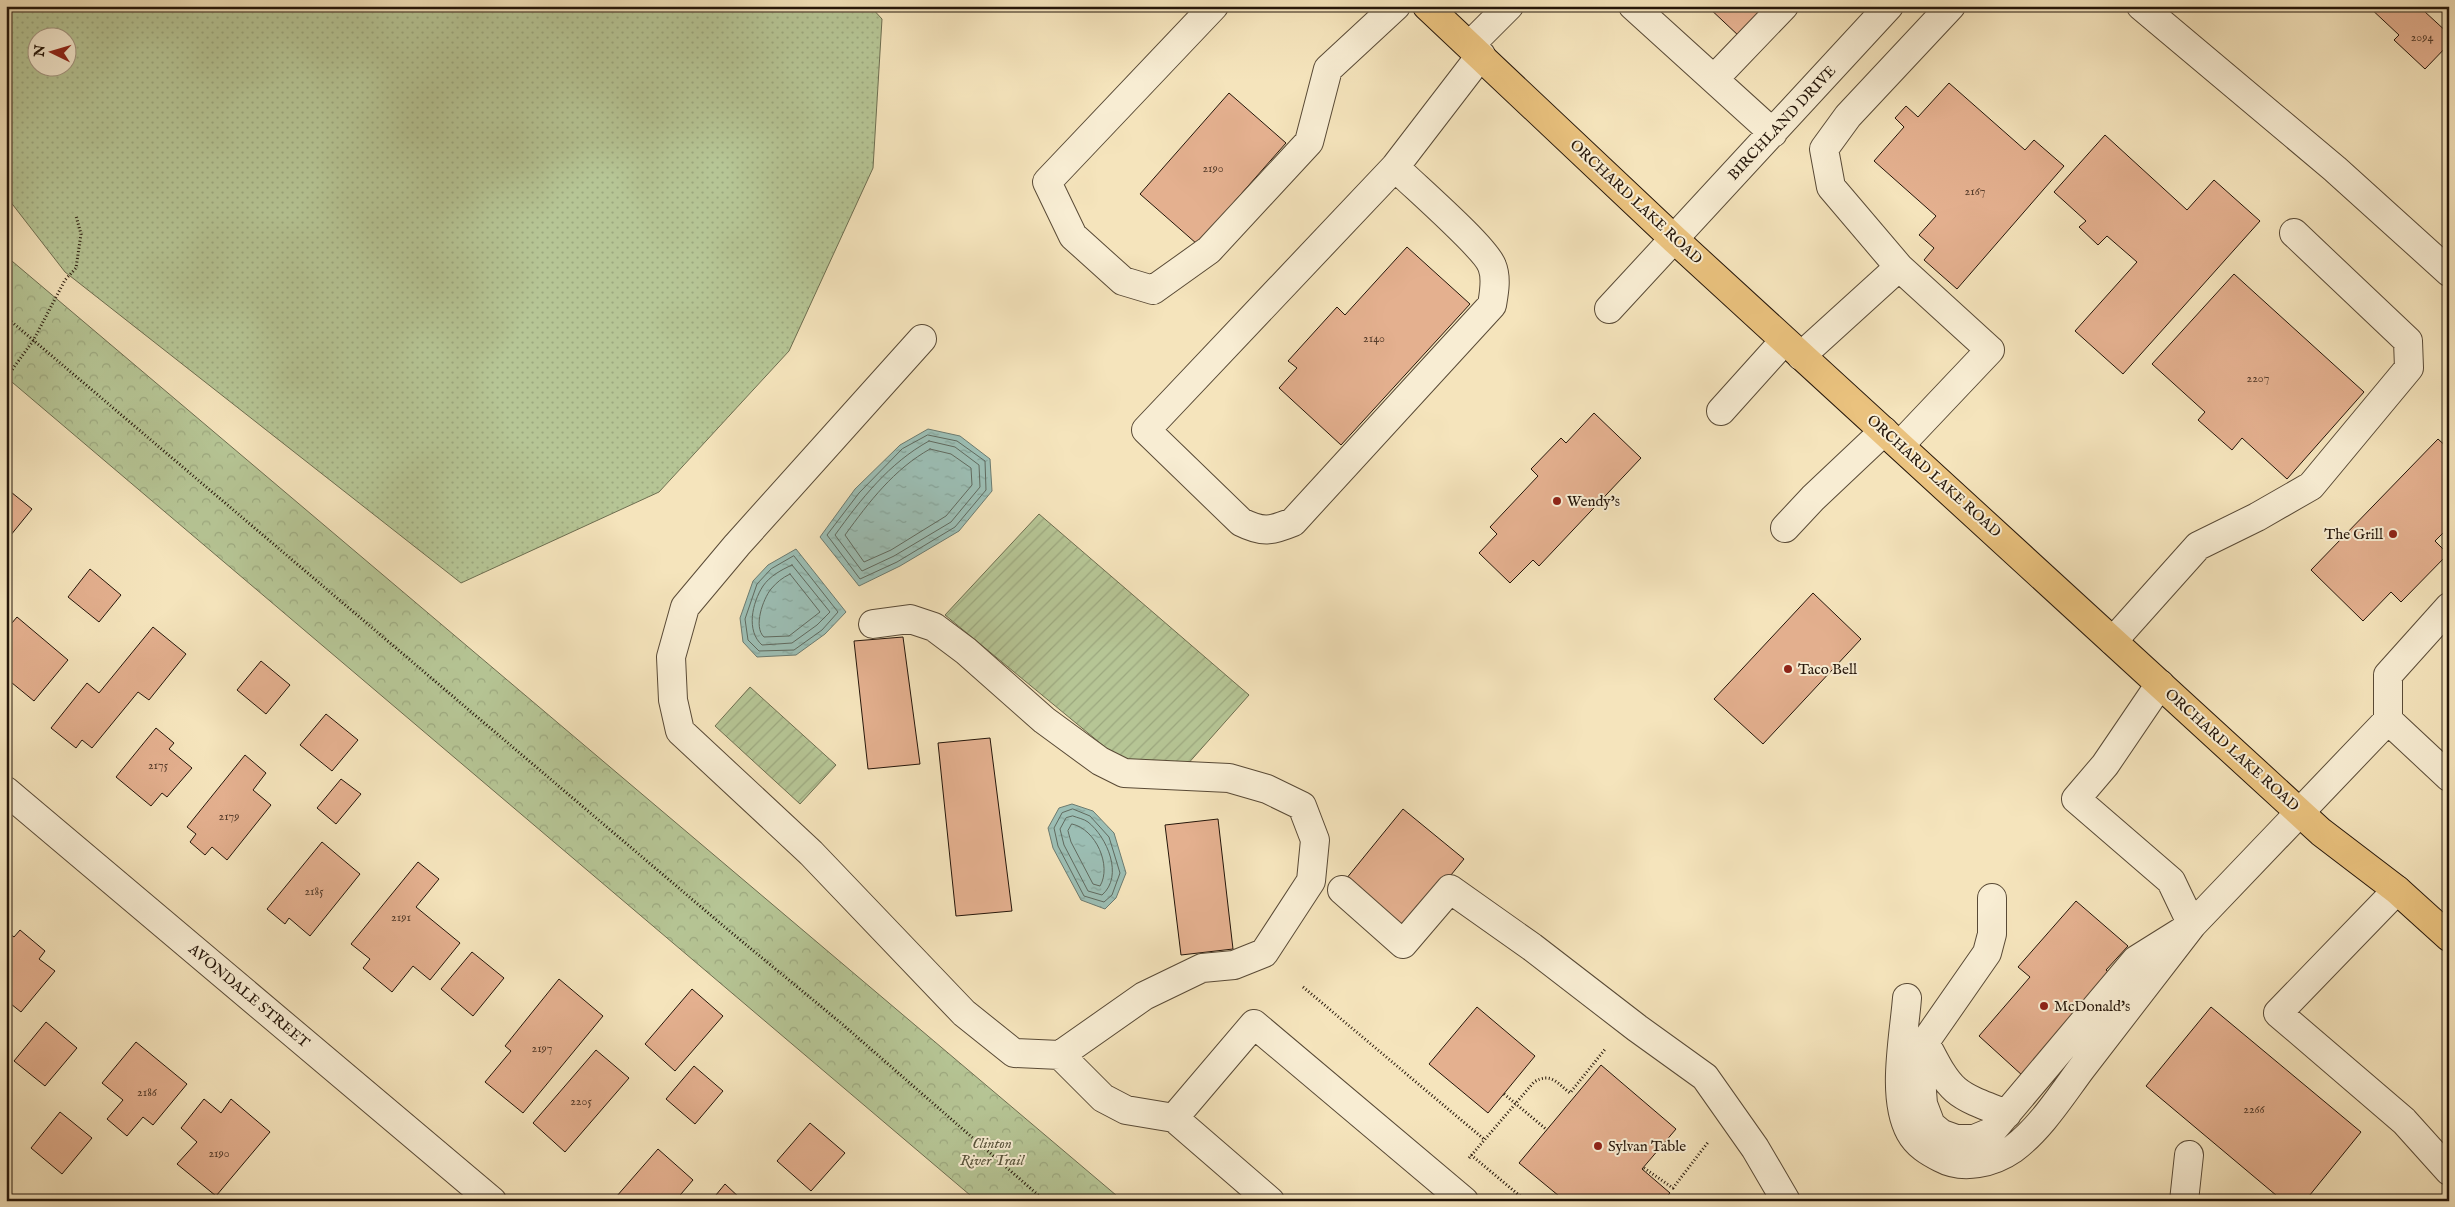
<svg xmlns="http://www.w3.org/2000/svg" width="2455" height="1207" viewBox="0 0 2455 1207" font-family="'IM FELL English',serif">
<defs>
<pattern id="grass-dots" width="8" height="8" patternUnits="userSpaceOnUse" patternTransform="scale(1.25)"><rect width="8" height="8" fill="#b6c595"/><path d="M2 2h.1M6 6h.1" fill="none" stroke="#9ca87f" stroke-width="1.8" stroke-linecap="round"/></pattern>
<pattern id="forest-crowns" width="20" height="18" patternUnits="userSpaceOnUse" patternTransform="scale(1.25)"><rect width="20" height="18" fill="#b6c595"/><path d="M2 6a3 3 0 1 1 6 0M12 15a3 3 0 1 1 6 0" fill="none" stroke="#9ca87f"/></pattern>
<pattern id="garden-furrows" width="10" height="10" patternUnits="userSpaceOnUse" patternTransform="scale(1.25)"><rect width="10" height="10" fill="#b6c595"/><path d="M-1 1l2-2M0 10L10 0M9 11l2-2" fill="none" stroke="#9ca87f"/></pattern>
<pattern id="water-ripples" width="26" height="14" patternUnits="userSpaceOnUse" patternTransform="scale(1.25)"><rect width="26" height="14" fill="#9cbeb4"/><path d="M2 4q2-2 4 0t4 0M15 11q2-2 4 0t4 0" fill="none" stroke="#86a399"/></pattern>
</defs>
<rect width="100%" height="100%" fill="#f5e4bc"/>
<filter id="stains"><feTurbulence type="fractalNoise" baseFrequency=".004" numOctaves="4"/><feColorMatrix values="0 0 0 0 .2 0 0 0 0 .09 0 0 0 0 .02 0 0 0 .5 -.17"/></filter>
<radialGradient id="worn" r=".72"><stop offset=".6" stop-color="#630" stop-opacity="0"/><stop offset="1" stop-color="#630" stop-opacity=".3"/></radialGradient>
<!-- grass -->
<path fill="url(#grass-dots)" stroke="#6e6e50" fill-rule="evenodd" d="M6,6H870L882,19L873,168L789,351L659,492L461,583L65,272L6,196ZM38,38H68V68H38Z"/>
<!-- forest -->
<path fill="url(#forest-crowns)" stroke="#6e6e50" d="M6,256L1123,1201H977L6,377Z"/>
<!-- garden -->
<path fill="url(#garden-furrows)" stroke="#6e6e50" d="M1039,514L1249,695L1186,766H1128L945,615Z
M750,687L836,765L800,804L715,726Z"/>
<!-- water -->
<path fill="url(#water-ripples)" stroke="#6c7b70" d="M928,429L960,436L990,459L992,491L959,531L900,566L859,586L820,537L855,489L900,445Z
M796,549L846,612L825,634L796,655L757,657L743,642L740,618L753,581L768,565Z
M1072,804L1093,811L1114,833L1126,873L1116,898L1105,909L1081,900L1053,848L1048,828L1059,808Z"/>
<g fill="none" stroke-linecap="round" stroke-linejoin="round">
<!-- shore -->
<path stroke="#606a5f" stroke-width="1" d="M928,435L957,441L985,461L986,490L955,527L897,562L860,579L827,535L859,493L902,449Z
M929,441L955,447L979,465L980,487L951,522L894,556L862,571L835,535C861,499 889,463 929,441Z
M930,449L951,454L971,468L972,485L946,516L891,550L864,562L845,535C869,502 894,469 930,449Z
M794,556L838,612L822,630L794,650L759,651L748,640L745,619L757,584L771,569Z
M792,565L830,612L817,625L792,643L762,645C746,631 752,603 763,586C770,576 781,570 792,565Z
M790,574L820,612L789,636L764,637C753,627 763,599 771,589C777,582 782,578 790,574Z
M1073,809L1090,816L1109,837L1120,873L1112,895L1104,902L1084,896L1058,846L1054,828L1062,813Z
M1073,816C1078,818 1084,819 1088,822C1107,837 1124,876 1102,895L1088,891L1064,845L1060,829L1066,818Z
M1072,824C1096,829 1112,866 1100,886L1093,884L1071,842L1068,831Z"/>
</g>
<!-- building -->
<path fill="#e4b08f" stroke="#25160a" d="M1707,6H1768L1740,37Z
M2368,6H2428L2424,11L2449,34V44L2425,69L2394,40L2399,35Z
M1949,83L2025,150L2034,140L2064,166L1957,289L1924,260L1934,248L1919,235L1936,216L1874,161L1904,127L1895,118L1906,106L1918,117Z
M1229,93L1286,143L1197,244L1140,194Z
M2105,135L2187,210L2214,180L2260,221L2123,374L2075,331L2137,262L2107,236L2098,245L2079,227L2086,221L2054,192Z
M1407,247L1470,304L1341,445L1279,388L1297,368L1288,361L1337,307L1345,315Z
M2234,274L2364,392L2287,479L2242,438L2232,450L2198,420L2205,412L2152,364Z
M1594,413L1641,458L1539,566L1533,560L1510,583L1479,553L1497,534L1490,527L1538,476L1531,469L1561,438L1566,443Z
M2438,439L2449,449V527L2435,541L2448,554L2401,602L2391,592L2363,621L2311,570Z
M6,488L32,509L6,541Z
M90,569L121,595L99,622L68,597Z
M1813,593L1861,639L1763,744L1714,699Z
M17,617L68,660L34,701L6,678V630Z
M153,627L186,654L149,700L138,692L92,748L82,740L76,748L51,728L87,683L99,693Z
M903,637L920,764L868,769L854,641Z
M261,661L290,685L266,714L237,690Z
M326,714L358,740L332,771L300,745Z
M156,728L174,743L169,749L192,768L167,797L162,793L151,806L116,777Z
M990,738L1012,911L956,916L938,743Z
M245,755L266,773L253,790L271,805L227,860L212,847L205,855L190,842L196,834L187,827Z
M341,779L361,794L336,824L317,808Z
M1403,809L1464,859L1407,929L1346,879Z
M1218,819L1233,949L1181,955L1165,825Z
M322,842L360,874L310,936L289,918L285,924L267,909Z
M418,862L439,879L416,907L460,943L430,980L413,966L392,992L363,968L370,959L351,944Z
M2076,901L2128,946L2106,970L2112,975L2023,1076L1979,1036L2030,977L2018,967Z
M20,930L45,951L39,959L55,971L21,1012L6,1000V931L14,937Z
M472,952L504,978L473,1016L441,989Z
M559,979L603,1016L523,1113L485,1082L511,1051L505,1046Z
M692,989L723,1016L675,1071L645,1044Z
M1477,1007L1535,1056L1488,1113L1429,1064Z
M2211,1007L2361,1132L2305,1201H2283L2146,1086Z
M46,1022L77,1048L45,1086L14,1061Z
M136,1042L187,1084L153,1125L143,1117L127,1136L107,1119L123,1100L102,1083Z
M596,1050L629,1078L565,1152L533,1123Z
M1601,1065L1676,1129L1642,1169L1670,1193L1663,1201H1565L1519,1163Z
M694,1066L723,1091L695,1124L666,1099Z
M204,1099L221,1113L231,1099L270,1132L216,1196L177,1164L197,1142L181,1128Z
M60,1112L92,1138L62,1174L31,1148Z
M810,1123L845,1153L811,1191L777,1161Z
M658,1149L693,1180L675,1201H621L616,1197Z
M725,1184L743,1201H711Z"/>
<g fill="none" stroke-linecap="round" stroke-linejoin="round">
<defs>
<path id="minor" d="M1214,6L1047,182L1073,236L1123,281L1153,290L1209,250L1309,142L1328,69L1396,6
M1633,6L1773,133
M2141,6L2335,169L2449,272
M1470,45L1509,6
M1714,79L1784,6
M1395,167C1413,185 1486,248 1492,266C1497,278 1494,293 1492,305L1293,522C1271,531 1263,533 1241,522L1146,430L1395,167L1481,55
M1609,309L1889,6
M1801,356L1899,267
M1721,411L1784,341
M1900,445L1990,350L1899,267L1831,187L1824,149L1848,116L1951,6
M1785,528L1813,498L1884,431
M873,624L910,619L934,627L966,651L1044,720L1100,761L1124,773L1229,778L1267,789L1302,806L1315,840L1311,881L1264,953L1234,965L1202,968L1144,996L1060,1055L1014,1053L964,1013L811,853L680,731L673,700L671,657L685,607L737,545L922,339
M2113,641L2198,546L2257,517L2311,486L2409,368L2408,341L2294,233
M2388,720V675L2449,607
M6,791L492,1201
M1342,890L1403,944L1450,889L1532,947L1637,1028L1705,1077L1755,1148L1786,1201
M2397,890L2278,1013L2404,1121L2449,1171
M1992,898V934L1987,953L1925,1042L1920,1064L1923,1104L1931,1125L1942,1134L1956,1139H1974L1991,1132L2136,960L2192,925L2388,720L2449,777
M1907,998C1904,1037 1891,1097 1910,1132C1917,1145 1929,1152 1941,1158C1963,1170 1993,1163 2013,1149C2040,1129 2061,1096 2081,1069C2118,1021 2155,973 2192,925L2171,881L2076,799L2105,765L2160,684
M1925,1042C1951,1093 1953,1094 2007,1114
M1060,1055L1103,1098L1126,1110L1174,1118
M1270,1201L1174,1118L1254,1024L1464,1201
M2184,1201L2189,1155"/>
<path id="major" d="M1427,6L1674,239L2321,832L2397,890L2449,937"/>
</defs>
<!-- minor casing -->
<use href="#minor" stroke="#594a36" stroke-width="30"/>
<!-- major casing -->
<use href="#major" stroke="#25160a" stroke-width="30"/>
<!-- path -->
<path stroke="#25160a" stroke-width="3" stroke-dasharray="1 2.5" stroke-linecap="butt" d="M6,317L727,929L841,1023L1045,1201
M6,378L33,341L65,280L76,268L81,234L76,216
M1303,987L1485,1140
M1504,1094L1547,1130
M1471,1155L1526,1201
M1469,1158L1534,1082C1551,1072 1557,1083 1570,1093L1606,1048
M1644,1168L1673,1188L1709,1141"/>
<!-- minor -->
<use href="#minor" stroke="#f8edd3" stroke-width="28"/>
<!-- major -->
<use href="#major" stroke="#eac27e" stroke-width="28"/>
</g>
<!-- markers -->
<g fill="#8f2418" stroke="#f8edd3" stroke-width="2">
<circle cx="1557" cy="501" r="5"/>
<circle cx="2393" cy="534" r="5"/>
<circle cx="1788" cy="669" r="5"/>
<circle cx="2044" cy="1006" r="5"/>
<circle cx="1598" cy="1146" r="5"/>
</g>
<g text-anchor="middle" dominant-baseline="central" stroke-width="4" stroke-linejoin="round" paint-order="stroke">
<!-- number labels -->
<g font-size="12" fill="#553c2b">
<text x="2422" y="37">2094</text>
<text x="1213" y="168">2190</text>
<text x="1975" y="191">2167</text>
<text x="1374" y="338">2140</text>
<text x="2258" y="378">2207</text>
<text x="158" y="765">2175</text>
<text x="229" y="816">2179</text>
<text x="314" y="891">2185</text>
<text x="401" y="917">2191</text>
<text x="542" y="1048">2197</text>
<text x="147" y="1092">2186</text>
<text x="581" y="1101">2205</text>
<text x="2254" y="1109">2266</text>
<text x="219" y="1153">2190</text>
</g>
<!-- street labels -->
<g font-size="15" fill="#25160a" stroke="#f8edd3">
<text transform="translate(1782 123) rotate(-47)">BIRCHLAND DRIVE</text>
<text transform="translate(1636 202) rotate(43)">ORCHARD LAKE ROAD</text>
<text transform="translate(1934 476) rotate(42)">ORCHARD LAKE ROAD</text>
<text transform="translate(2232 750) rotate(42)">ORCHARD LAKE ROAD</text>
<text transform="translate(249 996) rotate(40)">AVONDALE STREET</text>
</g>
<!-- poi labels -->
<g font-size="15" fill="#25160a" stroke="#f8edd3" text-anchor="start">
<text x="1567" y="501">Wendy's</text>
<text x="2383" y="534" text-anchor="end">The Grill</text>
<text x="1798" y="669">Taco Bell</text>
<text x="2054" y="1006">McDonald's</text>
<text x="1608" y="1146">Sylvan Table</text>
</g>
<!-- park labels -->
<g font-size="15" font-style="italic" fill="#58533b" stroke="#f8edd3">
<text x="992" y="1143">Clinton<tspan x="992" dy="17">River Trail</tspan></text>
</g>
</g>
<!-- margin -->
<rect width="2455" height="1207" fill="none" stroke="#f5e4bc" stroke-width="25"/>
<rect x="8" y="8" width="2440" height="1192" fill="none" stroke="#25160a" stroke-width="2.5"/>
<rect x="12" y="12" width="2430" height="1182" fill="none" stroke="#25160a"/>
<!-- north arrow -->
<g transform="translate(52 52) rotate(275)"><circle r="24" fill="#f8edd3" stroke="#a49783"/>
<path d="M0-4L9 19L0 12L-9 19Z" fill="#8f2418"/>
<text y="-8" font-size="14" font-weight="bold" text-anchor="middle" fill="#25160a">N</text>
</g>
<rect width="100%" height="100%" filter="url(#stains)"/>
<rect width="100%" height="100%" fill="url(#worn)"/>
</svg>
